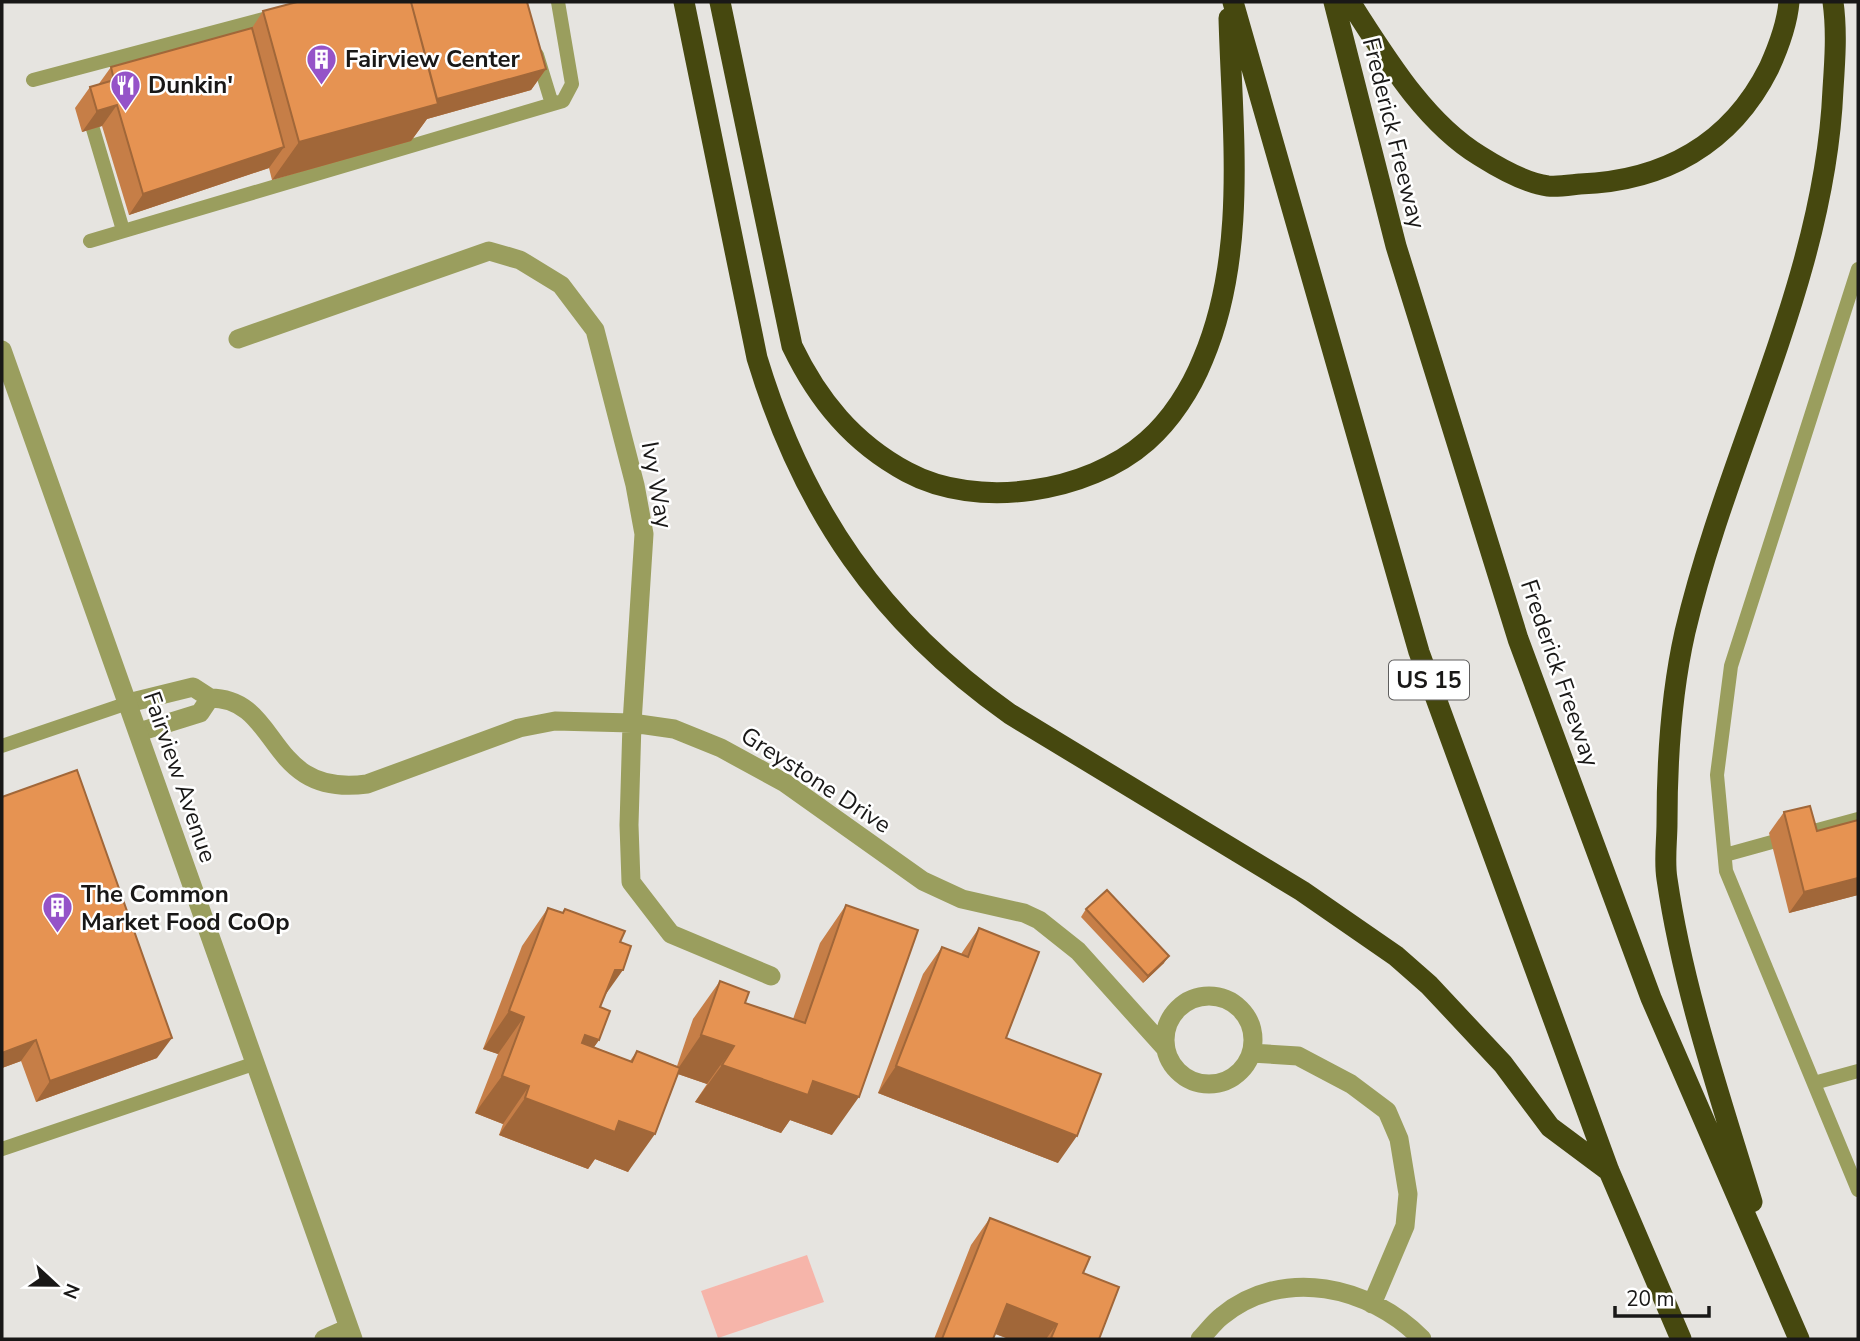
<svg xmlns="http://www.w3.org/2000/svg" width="1860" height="1341" viewBox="0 0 1860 1341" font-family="'Nunito Sans',sans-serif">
<rect width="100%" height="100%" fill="#e6e4e0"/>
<!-- green -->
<path fill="#f6b5aa" d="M807,1255L824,1302L718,1338L701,1291Z"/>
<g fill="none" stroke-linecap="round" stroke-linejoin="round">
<!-- service -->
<path stroke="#9a9e5e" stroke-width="14" d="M537,55L552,104
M33,80L275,16
M93,129L123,230
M90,241L563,101L572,84L558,2
M1858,269L1731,666L1717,775L1726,871L1858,1190
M2,746L128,703
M1799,835L1858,819
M1725,855L1772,842
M1814,1083L1858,1071
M2,1149L253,1064"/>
<!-- minor -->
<path stroke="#9a9e5e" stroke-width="19" d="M238,339L489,251L520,260L561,285L595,330L635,485L644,534L632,723L629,825L631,882L671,934L771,976
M210,698C282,698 265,798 367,784L519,728L555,721L632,723L674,729L721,748L785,783L923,881L962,899L1024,913L1039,920L1078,951L1166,1049
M128,703L193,687L210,698L200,713L139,732
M1165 1040a44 44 0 1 1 88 0a44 44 0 1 1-88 0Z
M1251,1053L1298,1056L1351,1084L1387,1111L1399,1139L1408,1194L1405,1226L1372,1304
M1200,1339C1207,1332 1214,1322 1222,1316C1283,1266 1370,1286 1422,1339"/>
<!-- tertiary -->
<path stroke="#9a9e5e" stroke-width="19" d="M2,350L353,1339
M324,1339L349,1328"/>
<!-- motorway -->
<path stroke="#46480f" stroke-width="21" d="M684,2L757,358C803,510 880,622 1010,714L1302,891L1396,956L1429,985L1503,1064L1550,1127L1609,1171
M720,2L792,346C818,400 853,443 907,472C977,510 1088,493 1147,441C1171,420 1191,389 1203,359C1248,253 1232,129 1229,18
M1233,2L1419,652L1609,1171L1681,1339
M1334,2L1396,246L1518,639L1651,998L1799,1339
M1350,2C1385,56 1424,122 1480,156C1499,168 1525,183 1548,186C1558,187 1570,185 1580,184C1664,181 1731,144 1769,68C1779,46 1787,25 1789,2
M1752,1202C1720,1096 1683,989 1667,879C1664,861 1667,841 1667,823C1667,759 1671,694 1685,632C1728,449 1825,278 1833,89C1835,60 1837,30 1833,2"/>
</g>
<!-- wall -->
<path fill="#c67e47" d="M263,11L546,69L531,90L427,119L411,141L272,180L269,168L129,215L102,126L82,132L75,108L90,87L98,85L111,67L252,28Z
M2,797L157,1058L36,1102L21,1061L2,1068Z
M1784,812L1817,831L1858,820V895L1789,913L1769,833Z
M846,905L832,1135L790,1120L781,1133L695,1102L707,1084L678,1074L628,1172L595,1159L588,1169L499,1135L503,1124L475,1113L498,1054L483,1049L522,946L548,908L562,913L565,909L620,942L605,995L600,1007L599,1040L594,1047L630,1061L637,1051L677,1066L693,1019L720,981L745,1003L793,1019L820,943Z
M1086,909L1164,963L1143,983L1081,917Z
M979,928L1006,1038L1058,1163L878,1093L923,974L942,947L961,954Z
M990,1218L1083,1273L1099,1339H1009L995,1334L993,1339H934L971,1245Z"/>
<!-- shaded-wall -->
<path fill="#a16739" d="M546,69L531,90L427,119L411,141L272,180L299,142L422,103Z
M117,105L102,126L82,132L97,111Z
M284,147L269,168L129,215L143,194Z
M1858,878V895L1789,913L1804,892Z
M1169,956L1164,963L1143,983L1148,976Z
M615,970H623L596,1008Z
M509,1011L524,1017L498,1054L483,1049Z
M585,1035L599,1040L572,1078L559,1073Z
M701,1035L734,1046L707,1084L675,1073Z
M172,1038L157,1058L36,1102L50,1081Z
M36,1040L21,1061L2,1068V1053Z
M722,1065L813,1081L859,1097L832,1135L790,1120L781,1133L695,1102Z
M896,1066L1077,1136L1058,1163L878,1093Z
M502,1076L529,1086L503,1124L475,1113Z
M525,1098L619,1121L655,1134L628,1172L595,1159L588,1169L499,1135Z
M1007,1304L1057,1324L1046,1339H1009L988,1331Z"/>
<!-- building -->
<path fill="#e69352" stroke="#a16739" stroke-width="2" d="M297,2H411L438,104L299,142L263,11Z
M411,2H527L546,69L437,99Z
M252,28L284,147L143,194L117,105L97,111L90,87L114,80L111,67Z
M77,770L172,1038L50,1081L36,1040L2,1053V797Z
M1810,806L1817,831L1858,820V878L1804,892L1784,812Z
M1107,890L1169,956L1148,976L1086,909Z
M846,905L918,930L859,1097L813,1081L808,1095L722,1065L734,1046L701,1035L720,981L749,992L745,1003L805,1023Z
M548,908L563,913L565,909L625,931L620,942L631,946L623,970H615L600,1007L610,1011L599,1040L585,1035L582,1043L632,1062L637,1051L680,1068L655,1134L619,1121L615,1132L525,1098L529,1086L502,1076L524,1017L509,1011Z
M979,928L1039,952L1006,1038L1101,1074L1077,1136L896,1066L942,947L968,957Z
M990,1218L1090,1257L1083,1273L1119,1287L1099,1339H1055L1051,1338L1057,1324L1007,1304L993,1339H942Z"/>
<!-- icons -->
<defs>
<symbol id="building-pin" viewBox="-11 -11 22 30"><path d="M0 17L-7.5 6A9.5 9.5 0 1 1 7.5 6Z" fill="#9553c8" stroke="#fff"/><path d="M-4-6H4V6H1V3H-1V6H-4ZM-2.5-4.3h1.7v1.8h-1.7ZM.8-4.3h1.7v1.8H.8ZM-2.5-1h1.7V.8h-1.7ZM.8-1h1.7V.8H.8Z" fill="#fff"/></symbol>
<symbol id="restaurant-pin" viewBox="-11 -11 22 30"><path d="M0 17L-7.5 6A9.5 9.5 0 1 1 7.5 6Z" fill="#9553c8" stroke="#fff"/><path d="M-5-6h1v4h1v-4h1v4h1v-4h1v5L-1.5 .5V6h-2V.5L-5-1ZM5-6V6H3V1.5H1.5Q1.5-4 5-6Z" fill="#fff"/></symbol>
</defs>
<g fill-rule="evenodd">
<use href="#building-pin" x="304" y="42" width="35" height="47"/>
<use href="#restaurant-pin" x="108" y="68" width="35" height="47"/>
<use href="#building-pin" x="40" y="890" width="35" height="47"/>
</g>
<g text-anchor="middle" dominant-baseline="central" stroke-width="5" stroke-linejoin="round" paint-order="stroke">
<!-- shield labels -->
<rect fill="#fff" stroke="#5e5d5d" stroke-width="2" x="1389" y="660.5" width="80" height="39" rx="5"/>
<g font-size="23" font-weight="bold" fill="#191817">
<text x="1429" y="680">US 15</text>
</g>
<!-- poi labels -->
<g font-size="24" font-weight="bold" fill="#191817" stroke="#fff" text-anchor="start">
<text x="345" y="59">Fairview Center</text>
<text x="148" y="85">Dunkin'</text>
<text x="81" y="894">The Common<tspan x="81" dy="28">Market Food CoOp</tspan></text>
</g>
<!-- street labels -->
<g font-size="24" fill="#191817" stroke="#fff">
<text transform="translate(1394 133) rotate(76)">Frederick Freeway</text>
<text transform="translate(657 485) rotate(80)">Ivy Way</text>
<text transform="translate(1560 673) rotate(71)">Frederick Freeway</text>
<text transform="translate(180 777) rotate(71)">Fairview Avenue</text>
<text transform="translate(816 780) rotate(33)">Greystone Drive</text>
</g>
</g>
<!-- border -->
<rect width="1860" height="1341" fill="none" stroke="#191817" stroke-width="7"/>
<!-- north arrow -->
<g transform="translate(56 1285) rotate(112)" stroke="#ffffff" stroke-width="5" paint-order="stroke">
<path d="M0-5L12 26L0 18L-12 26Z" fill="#191817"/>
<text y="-10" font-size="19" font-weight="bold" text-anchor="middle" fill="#191817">N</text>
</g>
<!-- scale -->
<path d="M1615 1306v10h94v-10" fill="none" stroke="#191817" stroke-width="3.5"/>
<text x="1626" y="1306" font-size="21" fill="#191817" stroke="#ffffff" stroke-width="5" paint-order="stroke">20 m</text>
</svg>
